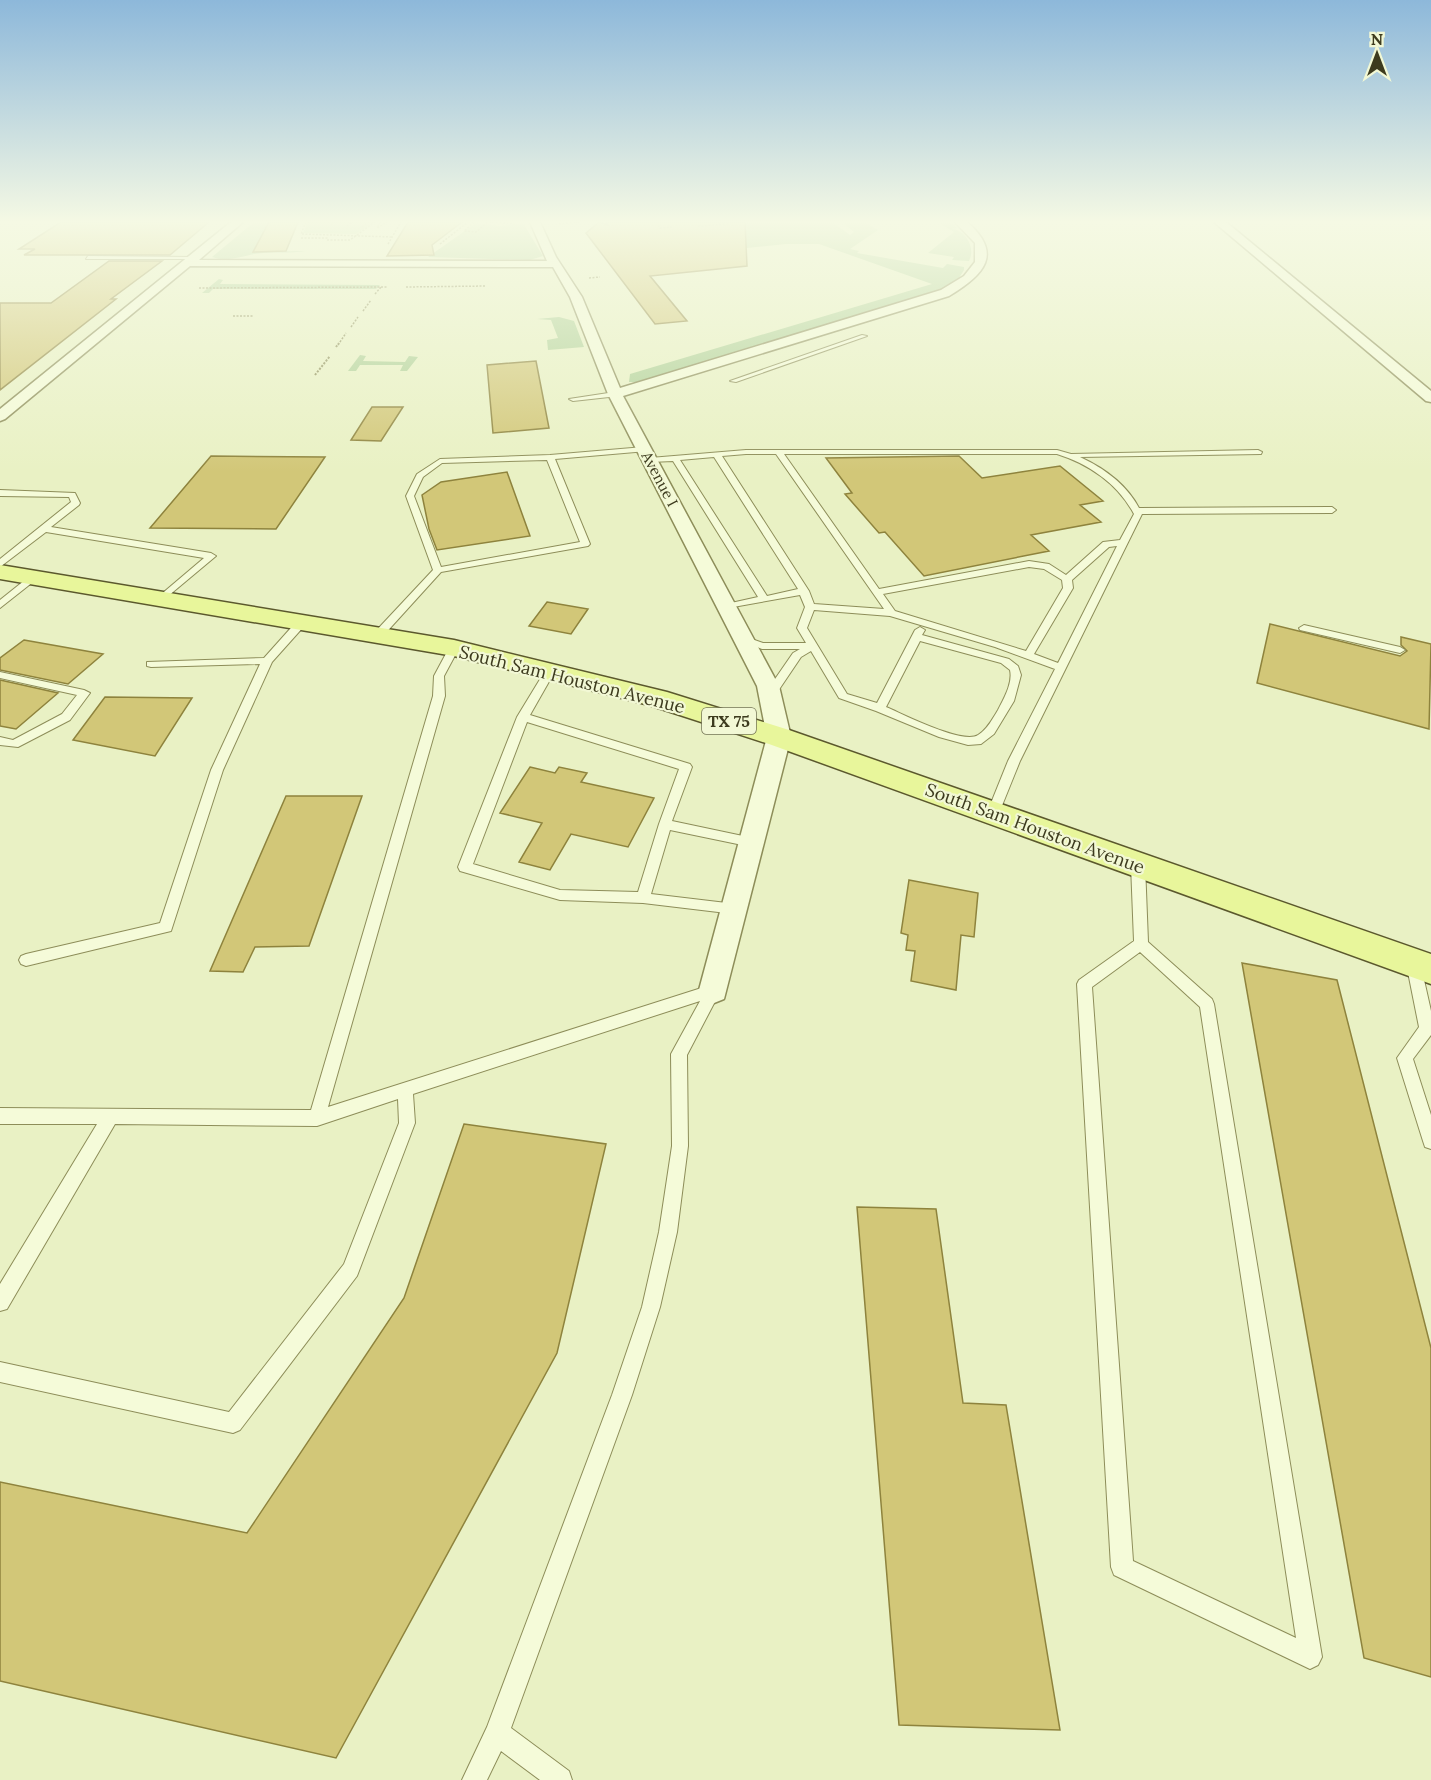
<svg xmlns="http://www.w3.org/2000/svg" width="1431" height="1780" viewBox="0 0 1431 1780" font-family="Lora,serif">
<rect width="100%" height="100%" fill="#e9f1c4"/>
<!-- green -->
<path fill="#afd097" d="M308,222H373V223L356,234L303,233Z
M253,223H269L253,252L306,251C290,254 271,251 254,254C240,257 227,262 212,257Z
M476,223L500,226L523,223L543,256L530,260L428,257Z
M726,223H834L850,235L854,232L843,223H866L878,230L850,249L859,251L857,253L943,268L947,264L964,267V270L957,281L937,291L637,382H629L630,374L932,284L819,244H786L726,250Z
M939,223H951L957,228L953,229C966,231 976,248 969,261L952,260L954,257L928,253L954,232Z
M219,279L223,280L220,284L380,285L376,289H213L209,293H202Z
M559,317L574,321L584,347L548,350L547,340L558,338L551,320L537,319Z
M360,355L366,356L363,361L405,362L409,356L418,357L407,371H400L403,365H360L356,371H348Z"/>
<!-- building -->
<path fill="#d2c778" stroke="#8e833d" stroke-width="1.5" d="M61,222H209L170,255H24L35,249H19Z
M269,222H298L286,251L253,252Z
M408,222H462L432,245L434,255L387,256Z
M599,222L608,225L606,222H745L747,266L650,276L687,321L655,324L586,233Z
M109,261H162L111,299H116L0,390V303H51Z
M536,361L549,428L493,433L487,365Z
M372,407H403L381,441L351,440Z
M211,456L325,457L276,529L150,528Z
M959,456L982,478L1060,466L1103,501L1080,505L1101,522L1031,535L1049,551L924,576L885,532L879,533L845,494L852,493L826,458Z
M507,472L530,536L437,550L429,529L422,495L441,482Z
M547,602L588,609L571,634L529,626Z
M1270,624L1400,656L1407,651L1401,645V637L1431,644L1429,729L1257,683Z
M24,640L103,654L68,684L0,670V658Z
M0,680L58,693L16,729L0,726Z
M105,697L192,698L155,756L73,740Z
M530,767L555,773L559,767L587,773L581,782L654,798L628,847L571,834L550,870L519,862L542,823L500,813Z
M286,796H362L309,946L255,947L243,972L210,971Z
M909,880L978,893L974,937L961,935L956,990L911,981L915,951L906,950L908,935L901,933Z
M1242,963L1337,980L1431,1348V1677L1364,1658Z
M464,1124L606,1144L557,1353L336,1758L0,1681V1482L247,1533L404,1298Z
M857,1207L936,1209L963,1403L1006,1405L1060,1730L899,1725Z"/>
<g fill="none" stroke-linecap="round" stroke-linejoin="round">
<defs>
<path id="service" d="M88,256L193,257L196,259H86Z
M862,335L867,336L736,382L730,381Z
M615,392H618V396L573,401L569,399Z
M644,447L648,449L647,451L555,459L590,544L588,546L441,572L382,637H374V633L433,570L406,496L417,474L440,459L550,455ZM547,460L580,542L441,567L414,496L423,477L442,463Z
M746,450H1057L1071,454L1258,450L1262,452L1261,454L1080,457C1104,468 1127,485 1139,508L1332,507L1336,510L1332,513L1142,514L1020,761L999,813L993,818L987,813L1008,761L1055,669L995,647L890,616L814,610L807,628L847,694L877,703L915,630L920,627L925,630L922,635L1009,659L1018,666L1021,675L1014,701L994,734L981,744L968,745L939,737L876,711L839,698L811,651L801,657L774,697H766L764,695L793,653L800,649H762L738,639L743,636L763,643H806L797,628L805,607L800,595L722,609V605L758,597L673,461L650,462L646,460L650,458ZM746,454H776L884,609L814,604L809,591L722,456ZM784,454H1057C1089,464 1118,484 1134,514L1120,540L1103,542L1066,575L1049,564L1029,561L879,589ZM714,457L798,589L767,596L680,460ZM1117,546L1058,663L1034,654L1073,588L1072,580L1109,547ZM1029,567L1044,569L1062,580L1063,588L1026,651L895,611L883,594ZM920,641L1001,663L1010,670C1013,683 1004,698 998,710C993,718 987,730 978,735C963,745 903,714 886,707Z
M0,490L75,493L80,503L79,505L51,527L211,553L216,556L161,602L156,599L158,597L204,558L46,532L0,567V559L71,502L69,497L0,496Z
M30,576L38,578L0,608V600Z
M302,619L307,622L306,624L272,662L223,770L171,931L26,966L21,964L19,960L21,956L26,954L160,923L211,770L260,664L151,667L147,666V662L264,658L298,620Z
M1304,625L1400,647L1405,650L1400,653L1300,630L1299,628Z
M454,645L459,648L444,676L445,696L328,1107L714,984L719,986L721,990L687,1055L688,1146L677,1232L660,1307L632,1395L511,1728L569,1771L572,1780H540L501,1751L487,1780H462L487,1727L612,1395L642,1307L659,1232L672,1146L671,1054L700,1001L413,1094L415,1123L357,1276L240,1430L233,1433L0,1382V1362L229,1412L344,1264L399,1123L398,1099L317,1126L115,1124L7,1309L0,1311V1284L97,1124H0V1108L311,1110L433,696L434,676L449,648Z
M550,668L555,671L530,715L690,764L692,767L672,821L757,839L758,842L757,845L752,847L670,830L651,894L735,904L740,905L742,909L740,913L735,914L643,903L560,900L460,871L458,867L517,717L545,671ZM527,722L679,769L659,824L638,892L560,890L473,864Z
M0,672L84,690L90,693L70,720L18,747L0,745V737L13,740L62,714L77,695L0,678Z
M1138,860L1145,865L1148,942L1212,999L1214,1004L1322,1657L1318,1665L1310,1669L1114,1575L1111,1567L1077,984L1079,980L1134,941L1131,865ZM1140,952L1200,1007L1296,1638L1133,1561L1092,987Z
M1413,956L1418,958L1420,962L1431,1011V1035L1413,1059L1431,1115V1149L1425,1147L1423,1141L1397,1058L1419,1027L1406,962L1408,958Z"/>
<path id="minor" d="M231,222H243L199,260L547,261L530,222H540L556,257L582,297L620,388L941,290L964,276L975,262V243L955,222H967C1004,254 984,275 949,296L623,396L779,686L791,737L724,999L714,1003L704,999L699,990L767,737L757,686L608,394L570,297L553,267L190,266L5,419L0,421V409Z
M1214,222H1226L1431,391V402L1426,401Z"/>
<path id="primary" d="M0,565L454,640L667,692L789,730L1431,954V984L769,744L649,705L454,656L0,579Z"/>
</defs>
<!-- service casing -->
<use href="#service" stroke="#8d8d59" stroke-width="2"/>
<!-- minor casing -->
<use href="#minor" stroke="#8d8d59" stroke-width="3"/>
<!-- primary casing -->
<use href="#primary" stroke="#5b582d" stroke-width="3"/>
<!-- path-far1 -->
<path stroke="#8d8d59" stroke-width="1.5" stroke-dasharray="2 1.5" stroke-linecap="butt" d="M306,222L301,234L393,237
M380,222L377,228L387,222
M474,222L464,231L476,232L488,222
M489,222L515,224
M656,222L660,228L672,227
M559,224L579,222
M331,225L335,222
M347,226L352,222
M698,226L728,224
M362,227L368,222
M301,238H328
M327,240H350L375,222
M388,244L401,222
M440,244L468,222
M589,278L600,277
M406,287L486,286
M199,288L387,287
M375,294L382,286
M363,311L371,300
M233,316H253
M351,327L358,317
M338,345L346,333"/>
<!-- path -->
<path stroke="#8d8d59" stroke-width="2" stroke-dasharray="2 1.5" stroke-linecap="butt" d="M336,347L339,343
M315,375L330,356"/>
<!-- service -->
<use href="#service" fill="#f5fbd9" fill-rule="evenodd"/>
<!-- minor -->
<use href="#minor" fill="#f5fbd9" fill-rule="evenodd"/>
<!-- primary -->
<use href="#primary" fill="#e8f69b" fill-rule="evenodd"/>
</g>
<!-- sky -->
<linearGradient id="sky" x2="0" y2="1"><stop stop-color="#8db8da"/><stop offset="0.47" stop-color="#f5f9e4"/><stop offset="1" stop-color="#f5f9e4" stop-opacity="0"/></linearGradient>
<rect width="1431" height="472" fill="url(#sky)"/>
<g text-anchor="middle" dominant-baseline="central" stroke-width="4.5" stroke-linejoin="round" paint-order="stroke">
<!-- far-street labels -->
<g font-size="15" fill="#3d3b1e" stroke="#f2f8d5">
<text transform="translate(660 479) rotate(62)">Avenue I</text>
</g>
<!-- shield labels -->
<rect fill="#f2f8d5" stroke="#737455" stroke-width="1.5" x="702" y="708" width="54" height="26" rx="4.5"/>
<g font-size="16" font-weight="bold" fill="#3d3b1e">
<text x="729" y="721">TX 75</text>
</g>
<!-- street labels -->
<g font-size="18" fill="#3d3b1e" stroke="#f2f8d5">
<text transform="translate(572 679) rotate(14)">South Sam Houston Avenue</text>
<text transform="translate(1035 828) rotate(20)">South Sam Houston Avenue</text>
</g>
</g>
<!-- north arrow -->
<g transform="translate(1377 54)" stroke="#f2f8d5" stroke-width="4.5" paint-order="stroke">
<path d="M0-4.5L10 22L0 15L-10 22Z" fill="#3d3b1e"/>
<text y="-9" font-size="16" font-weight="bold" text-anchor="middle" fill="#3d3b1e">N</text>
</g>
</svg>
